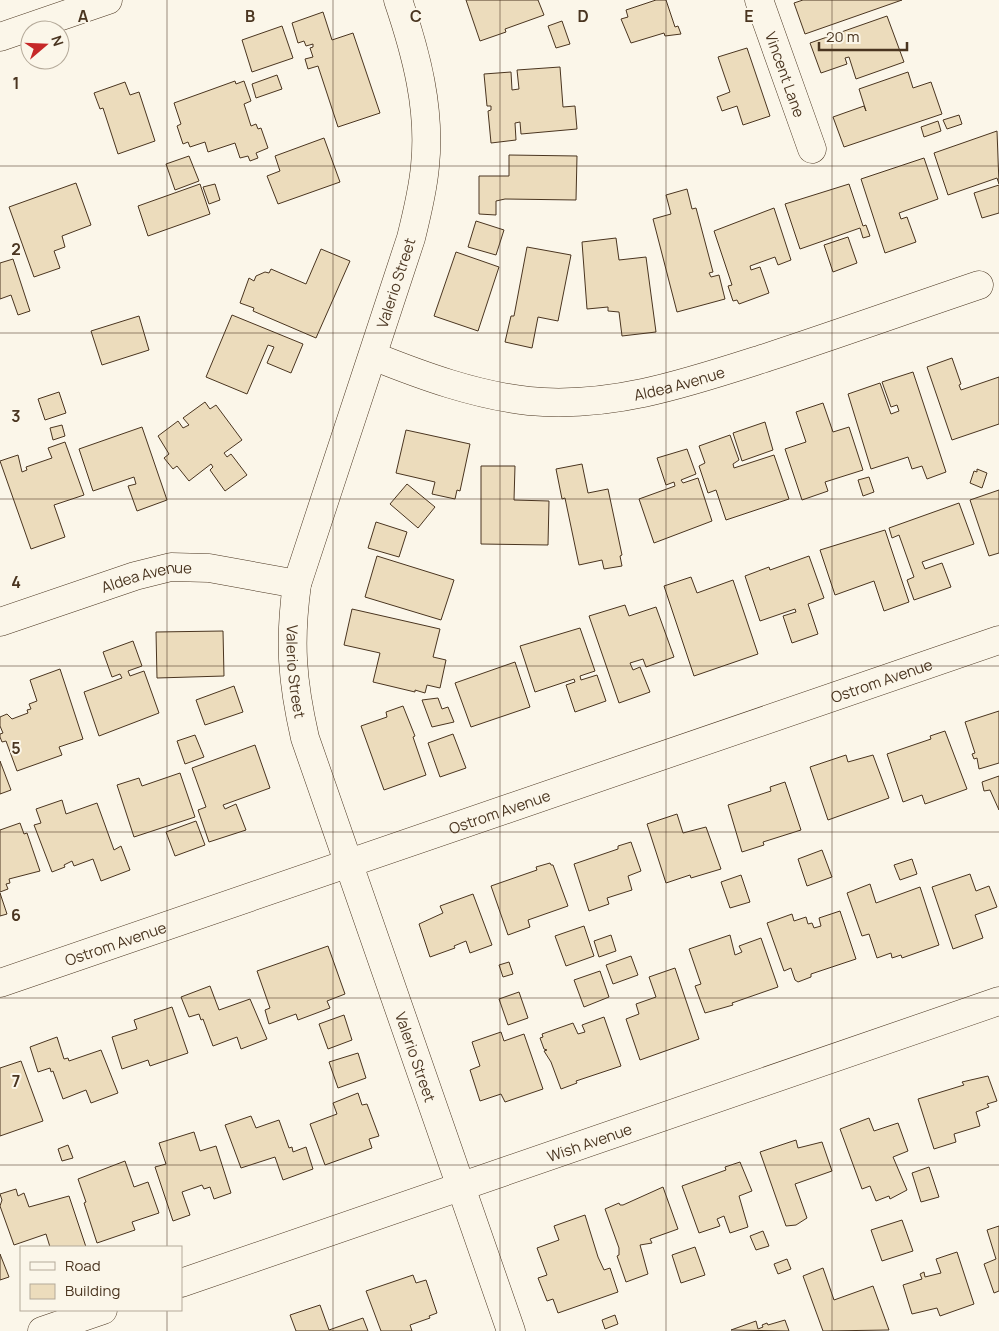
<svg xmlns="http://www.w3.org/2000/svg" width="999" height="1331" viewBox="0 0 999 1331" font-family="Manrope,sans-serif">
<rect width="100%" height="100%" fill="#fbf6e9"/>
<!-- building -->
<path fill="#ecdcbc" stroke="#4a3520" d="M466,0H538L544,15L505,29L506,32L480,41Z
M656,0H666L675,27L678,26L681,34L665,36L664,33L631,43L621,19L628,17L626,10Z
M803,0H902L805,34L794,3Z
M323,12L332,40L353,33L380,113L338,127L318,66L308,69L305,59L313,57L310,48L313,47V44L306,46L304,41L298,43L292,23Z
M887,16L904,62L856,79L849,57L845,58L847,64L821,73L810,43Z
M562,21L570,44L556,48L548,26Z
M282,26L293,58L252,72L242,40Z
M747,48L770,116L743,125L737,106L722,111L717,97L730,92L718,57Z
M560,67L563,107L575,106L577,129L521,134L520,122L515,123L516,140L491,143L488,111L491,110V106H487L484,74L511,72L512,90L519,89L517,70Z
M908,72L913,88L931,82L942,114L844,147L833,117L864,106L866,111L859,89Z
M277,75L282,89L256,98L252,84Z
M235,81L236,84L244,81L251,101L244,104L251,126L256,124L258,129L261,128L268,148L256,153L258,158L250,161L248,156L240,158L235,143L208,152L205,142L190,147L188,142L183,144L177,126L181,124L174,103Z
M125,82L130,95L139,92L155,141L118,154L103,108L100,109L94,93Z
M959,115L962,124L947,129L943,120Z
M938,121L941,131L924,137L921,127Z
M997,131L999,184L997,178L948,195L934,153Z
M324,138L340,182L278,204L267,176L280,171L275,156Z
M509,155L577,156L576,200L505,199L496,201V215L479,214V176H509Z
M189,156L199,181L175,190L166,164Z
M924,158L938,199L899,213L901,219L907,217L916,242L885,253L861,179Z
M76,183L91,225L62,236L65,247L54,251L60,268L34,277L9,207Z
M200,184L210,214L148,236L138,206Z
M215,184L220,200L209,204L203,187Z
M849,184L863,226L866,225L870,236L863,238L860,228L800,249L785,204Z
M999,185V213L982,218L974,193Z
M687,189L692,209L696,208L713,272L709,273L711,277L719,275L725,299L677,312L653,219L671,214L666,195Z
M774,208L791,260L778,265L775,257L750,266L751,270L760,267L769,293L739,304L737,300L733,301L728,286L732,285L714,231Z
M476,221L504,230L496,255L468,247Z
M848,237L857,263L833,272L824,245Z
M616,238L619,260L646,257L656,332L622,336L619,312L608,311V307L587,309L582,242Z
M527,247L571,255L558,321L538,317L532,348L505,342L511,316H514Z
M321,249L350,261L316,338L253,311L254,308L240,303L249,278L254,281L256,276L265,272L269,273L271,269L306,284Z
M456,252L499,267L478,331L434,316Z
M13,259L30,311L18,315L11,295L0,299V263Z
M232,315L303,344L291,373L267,363L274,347L268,345L247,394L206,377Z
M139,316L149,350L102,365L91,331Z
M952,358L961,384L959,385L961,390L999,377V424L952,440L927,367Z
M913,372L946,472L927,479L922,466L912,469L908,457L871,469L848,394L880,383L891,414L899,411L897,405L891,407L882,382Z
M59,392L66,413L45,420L38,399Z
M205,402L210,409L216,405L242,440L224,453L227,457L231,454L247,475L225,491L210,470L213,467L211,464L189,481L177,466L173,469L164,458L169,454L158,436L178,421L183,428L189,425L183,418Z
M823,403L833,432L849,427L863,470L825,482L828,491L802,500L785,449L806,442L796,412Z
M765,422L773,450L742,461L733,433Z
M62,425L65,436L53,440L50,428Z
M142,427L167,500L137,511L128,486L136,484L134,477L93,491L79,449Z
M406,430L470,444L460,491L457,490L455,499L432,494L435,482L396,473Z
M730,435L739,460L733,464L734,468L774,455L789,499L726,520L716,490L708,493L699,466L705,463L699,446Z
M65,442L84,495L54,505L65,537L31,549L0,461L18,455L22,472L27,470L26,467L52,458L48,448Z
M687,449L696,474L681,480L683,483L698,478L712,521L654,543L639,499L675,486L674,482L666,485L657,458Z
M582,464L588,493L608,489L622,555L620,556L622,566L604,569L602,560L579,565L565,498L562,499L556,469Z
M481,466H515L514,500L549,501L548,545L481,544Z
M977,469L987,473L982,488L970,483L974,471L977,472Z
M869,477L874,492L863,496L858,480Z
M407,484L435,507L418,528L390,504Z
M999,490V553L989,556L970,500Z
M959,503L974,544L922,562L925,569L942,563L951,587L914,600L907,580L914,577L899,535L892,538L889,528Z
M376,522L407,532L399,557L368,548Z
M885,530L909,602L884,611L874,581L835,595L820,550Z
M377,556L454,580L441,620L365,597Z
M809,556L824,598L808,604L818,634L792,643L783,616L796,612L795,609L760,621L745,576L769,567L770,570Z
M691,577L697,593L733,580L758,654L694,676L664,586Z
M625,605L629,616L656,607L674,657L646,667L643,659L630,663L633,670L640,667L650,692L619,703L589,616Z
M352,609L440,629L433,657L446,660L440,688L427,685L425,693L415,690V692L373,682L380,653L344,645Z
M580,628L595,671L580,676L581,680L597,675L606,701L575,712L566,685L575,682L574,679L535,692L520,646Z
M223,631L224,676L157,678L156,632Z
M133,641L142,666L128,671L130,676L144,671L159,713L99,736L84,692L122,678L120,674L112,677L103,652Z
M515,662L530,707L471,727L455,683Z
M60,669L83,739L59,747L62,755L17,771L6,741L2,742L0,737V734L3,733L0,726V717L7,714L12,719L28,713L27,710L31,709L29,704L37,701L30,680Z
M234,686L243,712L205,725L196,700Z
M438,698L442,709L448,707L454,722L432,727L422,700Z
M403,706L415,736L413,737L426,775L384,790L361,726L387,717L386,712Z
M999,711V763L979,769L977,758L974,759L972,754L975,753L965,722Z
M945,731L967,789L925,804L922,795L903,802L887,754L931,739L930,736Z
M453,734L466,768L440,777L428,743Z
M195,735L204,757L185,764L177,741Z
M255,745L270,788L223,805L225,809L236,804L246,830L209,842L198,810L206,807L192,768Z
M846,755L848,762L873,755L889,798L828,820L810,767Z
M0,761L11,790L0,794Z
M180,773L195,817L134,837L117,785L139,778L142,786Z
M999,776V810L990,790L984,791L982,782Z
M785,782L801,830L763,842L764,845L742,852L728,805L771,791L770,787Z
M62,800L66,814L97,803L114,850L121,846L130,870L101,881L93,859L74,866L72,861L64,865L65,867L52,872L34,825L41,823L36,809Z
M677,814L683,833L706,827L721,869L691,878L690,875L666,883L647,824Z
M196,821L205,845L175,856L166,832Z
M20,823L24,834L27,833L40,871L9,879L10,883L6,884L8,889L0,892V830Z
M631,842L641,871L628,876L632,890L607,898L609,904L589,911L574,864L618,849V846Z
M822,850L832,877L807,886L798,859Z
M912,859L917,874L900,880L894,865Z
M550,863L551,865H553L568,906L528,920L530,927L508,935L491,886L537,870L536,867Z
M970,874L976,891L989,886L997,907L975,915L983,938L953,949L932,887Z
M741,875L750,902L730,908L721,882Z
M870,884L876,903L920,887L939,945L902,958L901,955L892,958L891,953L877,958L869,934L862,936L847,893Z
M0,893L7,914L0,916Z
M473,894L492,945L470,953L466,941L454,946L455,948L430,957L419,924L443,913L440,906Z
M840,911L856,959L811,974V977L798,982L795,980L791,968L784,971L767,923L792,914L794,921L806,917L808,924L812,923L814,928L821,926L819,918Z
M584,926L594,956L566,966L555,936Z
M611,935L616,951L599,957L594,941Z
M730,935L735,955L742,952L739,946L761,938L778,987L732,1003L733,1005L705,1013L695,986L701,984L689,949Z
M328,946L345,994L327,1001L330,1008L298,1020L296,1014L269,1024L265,1010L270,1008L257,971Z
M631,956L638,975L613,984L606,965Z
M509,962L513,974L503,977L499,965Z
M675,968L699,1039L640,1060L626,1019L639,1014L636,1004L656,997L649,977Z
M600,971L609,997L584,1007L574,980Z
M210,986L219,1010L250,999L267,1039L241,1049L237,1037L213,1046L203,1019L201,1020L199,1014L189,1017L181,997Z
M519,992L528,1018L508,1025L499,999Z
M172,1007L188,1053L150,1066L148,1060L122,1069L112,1037L137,1029L134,1020Z
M344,1015L352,1040L328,1049L319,1024Z
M604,1017L621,1066L576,1081L577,1083L561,1089L551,1062L544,1051L547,1050L544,1049L540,1038L543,1037L542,1034L573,1023L578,1034L585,1032L582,1025Z
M501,1032L504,1041L524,1034L543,1089L505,1102L501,1094L480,1101L470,1070L480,1066L472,1042Z
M57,1037L64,1059L68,1058L69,1061L101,1050L118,1093L91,1103L86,1090L63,1099L53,1071L51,1072L50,1068L38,1072L30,1047Z
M358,1053L366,1078L338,1088L329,1062Z
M21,1061L43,1121L0,1136V1068Z
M988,1076L997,1101L987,1104L989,1107L976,1112L980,1126L954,1134L956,1142L934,1149L918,1099L964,1085L962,1082Z
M358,1093L362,1105L367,1104L379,1136L369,1139L372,1148L325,1165L310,1124L337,1114L333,1103Z
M251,1116L256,1128L279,1120L289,1148L292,1147L293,1152L306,1147L313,1169L283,1180L275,1157L241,1168L225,1125Z
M869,1118L874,1131L898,1123L908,1151L893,1157L907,1190L890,1199L889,1196L876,1201L870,1186L862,1189L840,1129Z
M194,1132L200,1151L216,1146L231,1193L214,1199L210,1187L204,1189L202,1185L182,1192L190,1215L173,1221L155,1167L166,1164L159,1143Z
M796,1140L798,1148L822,1142L832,1171L795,1184L807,1218L796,1225L786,1226L760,1152Z
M68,1145L73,1158L62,1161L58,1149Z
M125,1161L134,1187L148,1182L159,1213L132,1222L135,1230L97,1243L84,1203L86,1202L78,1179Z
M740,1162L752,1191L739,1196L748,1227L730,1233L724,1216L717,1219L720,1226L699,1233L682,1186L726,1170L725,1167Z
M929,1167L939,1197L921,1202L912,1173Z
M663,1187L678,1229L650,1239L652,1243L640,1245L648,1274L626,1282L617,1256L619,1255V1248L605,1209L619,1203L620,1205H623Z
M16,1189L18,1196L24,1193L29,1207L69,1196L86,1247H50L46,1234L14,1245L0,1206L2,1200L0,1194Z
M585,1215L598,1257L604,1270L610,1268L618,1292L558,1313L553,1299L547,1301L538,1278L547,1275L537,1248L559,1240L554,1226Z
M902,1220L913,1251L882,1261L871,1230Z
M999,1226V1291L994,1293L984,1264L996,1259L987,1230Z
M763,1231L769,1246L756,1250L750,1236Z
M695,1247L705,1275L681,1283L672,1255Z
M957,1252L974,1304L940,1316L937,1308L912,1314L903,1285L922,1279L920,1274L924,1272L925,1277L941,1273L936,1259Z
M0,1254L9,1277L0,1280Z
M787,1259L791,1269L778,1274L774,1264Z
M823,1268L834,1300L873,1286L889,1330L823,1331L803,1276Z
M413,1275L416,1283L426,1280L437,1313L429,1316L430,1318L410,1325L412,1331H381L366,1291Z
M320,1305L329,1330L363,1318L368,1331H296L290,1315Z
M615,1315L618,1324L605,1329L602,1320Z
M785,1320L789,1331L731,1330L756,1321L758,1329L763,1327L762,1325L767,1323L768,1325Z"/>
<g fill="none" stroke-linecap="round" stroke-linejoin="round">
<defs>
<g id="minor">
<path id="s1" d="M398,0C416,53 431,109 425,166C423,190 417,214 411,238L297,584C289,642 292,681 305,738L511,1331"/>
<path id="s2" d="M759,0L812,149"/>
<path id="s3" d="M373,356C423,376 475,395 529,401C612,409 690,382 768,357C838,334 908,309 979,285"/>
<path id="s4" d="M0,622L135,576L171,567L209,568L297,584"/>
<path id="s5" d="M0,983L999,640"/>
<path id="s6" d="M181,1283L999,1001"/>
<path d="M42,1331L103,1310"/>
</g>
<path id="major" d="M0,37L108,0"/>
</defs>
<!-- minor casing -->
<use href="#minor" stroke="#4a3520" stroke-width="29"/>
<!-- major casing -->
<use href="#major" stroke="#4a3520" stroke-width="29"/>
<!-- minor -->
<use href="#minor" stroke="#fbf6e9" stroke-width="28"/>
<!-- major -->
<use href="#major" stroke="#fbf6e9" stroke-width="28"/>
</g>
<!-- grid -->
<path fill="none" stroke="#4a3520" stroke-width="1" stroke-opacity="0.55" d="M167,0V1247M333,0V1331M500,0V1331M666,0V1331M832,0V1331M0,166H999M0,333H999M0,499H999M0,666H999M0,832H999M0,998H999M0,1165H999M167,1310V1331"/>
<g text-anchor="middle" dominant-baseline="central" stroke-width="4" stroke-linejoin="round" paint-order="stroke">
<!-- street labels -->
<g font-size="15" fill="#4a3520" stroke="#fbf6e9">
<text stroke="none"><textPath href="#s2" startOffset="79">Vincent Lane</textPath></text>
<text transform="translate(396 283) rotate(-72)">Valerio Street</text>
<text stroke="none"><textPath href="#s3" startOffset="315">Aldea Avenue</textPath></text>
<text stroke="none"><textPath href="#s4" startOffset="154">Aldea Avenue</textPath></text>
<text stroke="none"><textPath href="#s1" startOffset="695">Valerio Street</textPath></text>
<text stroke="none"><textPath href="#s5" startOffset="932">Ostrom Avenue</textPath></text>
<text stroke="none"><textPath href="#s5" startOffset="528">Ostrom Avenue</textPath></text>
<text stroke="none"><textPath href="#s5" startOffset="122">Ostrom Avenue</textPath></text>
<text stroke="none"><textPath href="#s1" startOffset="1100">Valerio Street</textPath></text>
<text stroke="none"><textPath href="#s6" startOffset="432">Wish Avenue</textPath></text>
</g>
</g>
<g font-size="16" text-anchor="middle" font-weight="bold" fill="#4a3520" stroke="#fbf6e9" stroke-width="4" stroke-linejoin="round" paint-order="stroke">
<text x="83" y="22">A</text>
<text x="250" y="22">B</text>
<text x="416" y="22">C</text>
<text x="583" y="22">D</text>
<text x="749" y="22">E</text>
<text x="16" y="89">1</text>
<text x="16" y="255">2</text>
<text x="16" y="422">3</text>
<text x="16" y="588">4</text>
<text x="16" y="754">5</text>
<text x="16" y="921">6</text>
<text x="16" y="1087">7</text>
</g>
<!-- legend -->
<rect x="20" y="1246" width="162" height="65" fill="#fbf6e9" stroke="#b4a999"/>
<rect x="30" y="1262" width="25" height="8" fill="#fbf6e9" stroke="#b4a999"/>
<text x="65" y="1271" font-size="15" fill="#4a3520">Road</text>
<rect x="30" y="1284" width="25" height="15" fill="#ecdcbc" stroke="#b4a999"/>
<text x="65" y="1296" font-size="15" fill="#4a3520">Building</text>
<!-- north arrow -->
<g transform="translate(45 45) rotate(71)"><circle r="24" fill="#fbf6e9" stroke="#b4a999"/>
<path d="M0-4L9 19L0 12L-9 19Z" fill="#c62828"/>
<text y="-8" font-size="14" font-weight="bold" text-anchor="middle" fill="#4a3520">N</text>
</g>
<!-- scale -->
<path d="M819 42v8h88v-8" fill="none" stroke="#4a3520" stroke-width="2.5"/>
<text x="826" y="42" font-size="15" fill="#4a3520" stroke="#fbf6e9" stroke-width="4" paint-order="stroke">20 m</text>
</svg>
